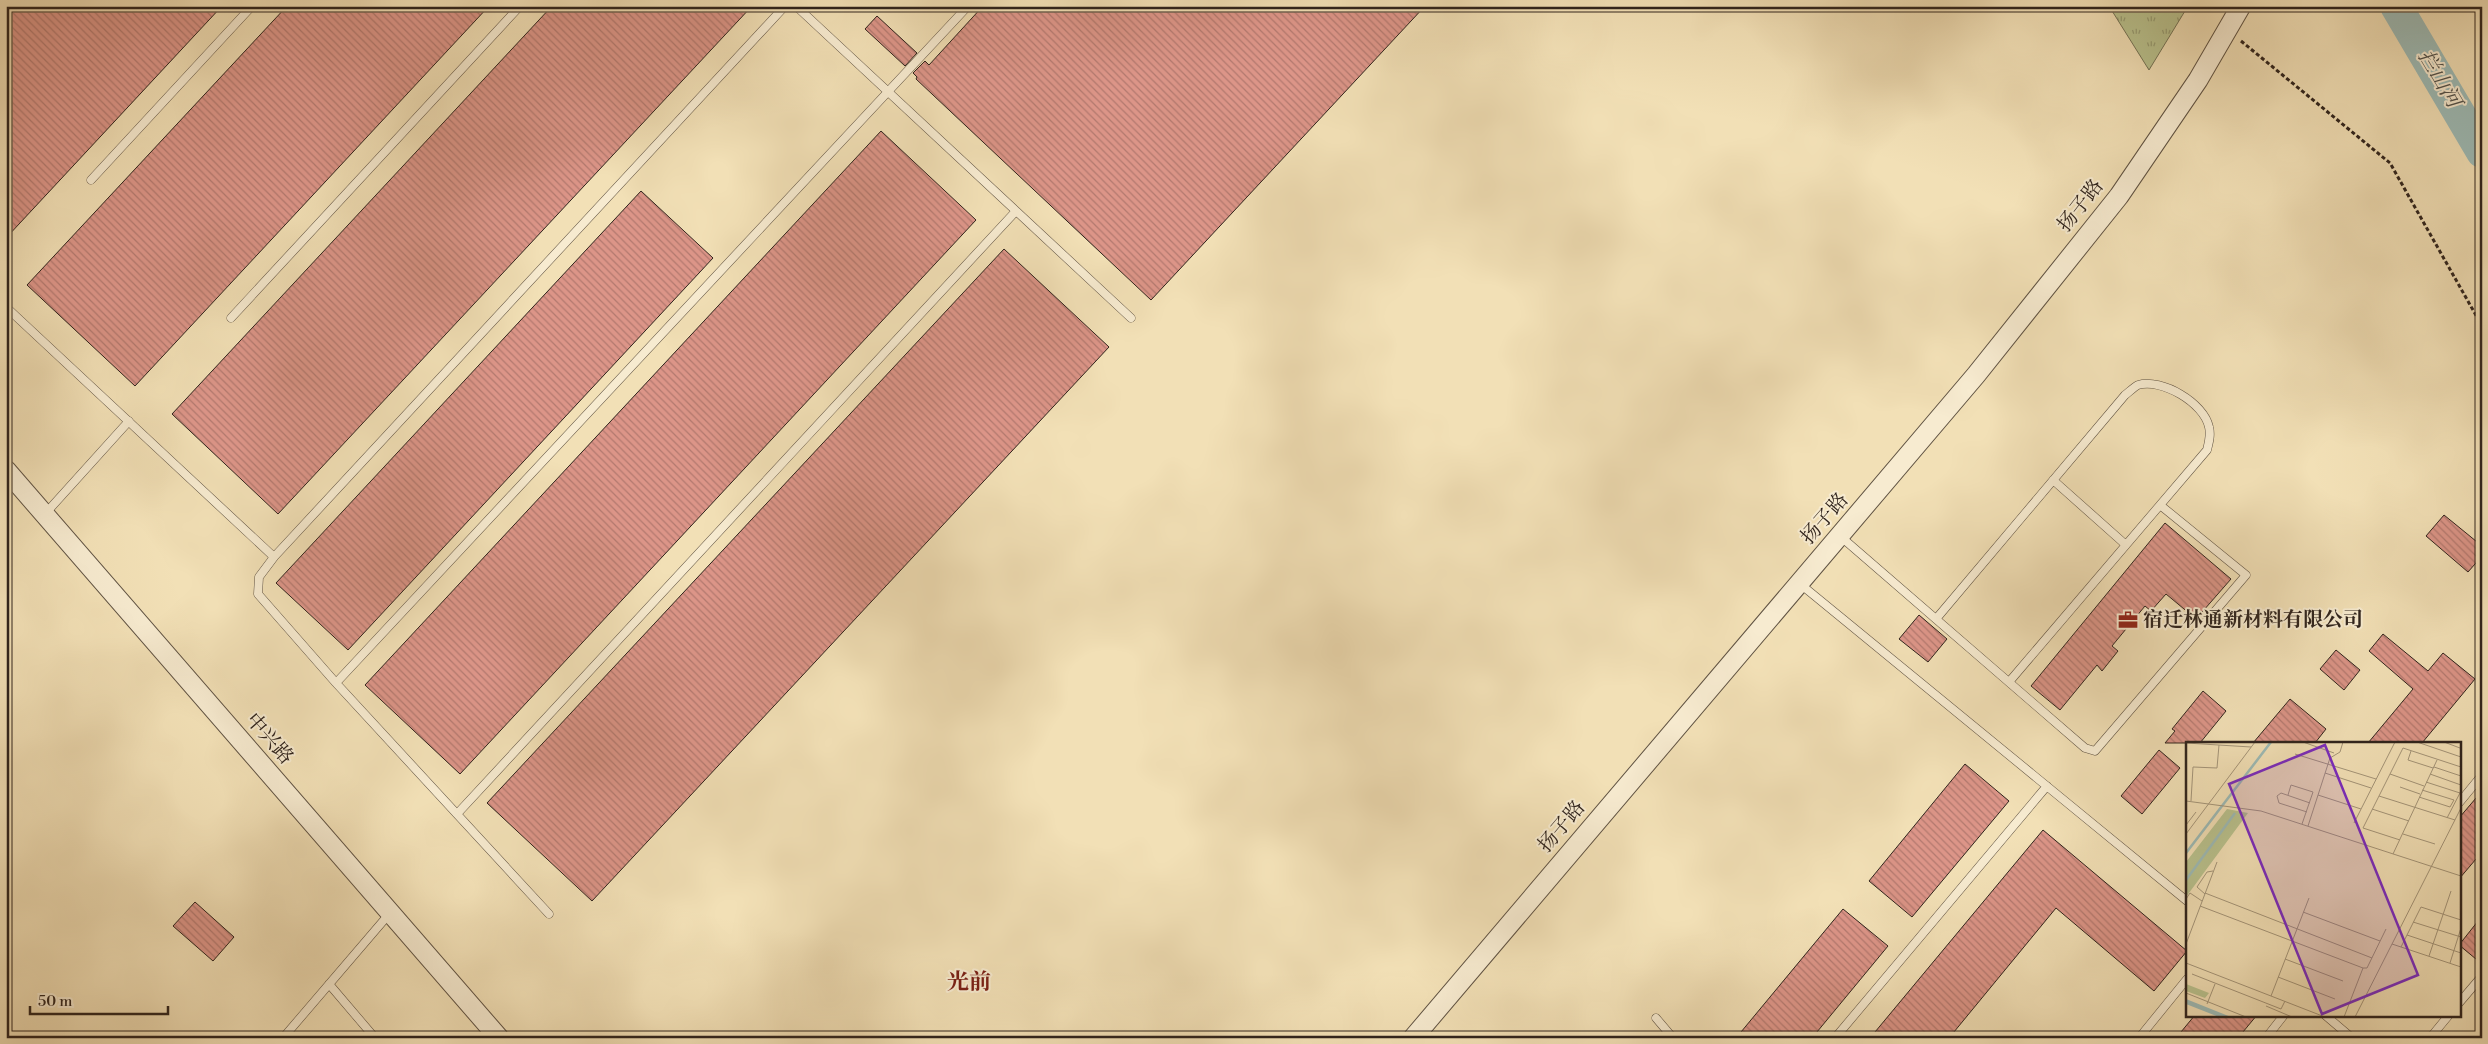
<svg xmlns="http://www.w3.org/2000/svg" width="2488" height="1044" viewBox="0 0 2488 1044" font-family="'Libre Bodoni','Noto Serif SC',serif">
<defs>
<pattern id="grass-tufts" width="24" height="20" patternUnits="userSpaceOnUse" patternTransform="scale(1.25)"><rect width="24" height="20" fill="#b9c28e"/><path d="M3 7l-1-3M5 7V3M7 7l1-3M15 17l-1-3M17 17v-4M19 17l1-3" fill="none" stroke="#979d73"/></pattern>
<pattern id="building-back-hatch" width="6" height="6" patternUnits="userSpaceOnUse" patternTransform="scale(1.25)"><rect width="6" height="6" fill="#dc9588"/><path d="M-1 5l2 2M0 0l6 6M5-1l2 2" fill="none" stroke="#b3796f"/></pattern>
</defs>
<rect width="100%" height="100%" fill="#f2e0b6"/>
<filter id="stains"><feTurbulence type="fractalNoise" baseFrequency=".004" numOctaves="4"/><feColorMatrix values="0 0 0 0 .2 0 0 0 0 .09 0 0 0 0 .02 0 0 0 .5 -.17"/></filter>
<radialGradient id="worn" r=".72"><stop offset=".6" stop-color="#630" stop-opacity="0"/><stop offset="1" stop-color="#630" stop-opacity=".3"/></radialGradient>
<!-- grass -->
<path fill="url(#grass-tufts)" stroke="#747356" d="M2109,6H2188L2149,70Z"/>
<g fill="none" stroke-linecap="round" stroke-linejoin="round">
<!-- river -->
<path stroke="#9dbbb6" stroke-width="32" d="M2396,6L2482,152"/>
</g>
<!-- building -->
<path fill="url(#building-back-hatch)" stroke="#30241d" d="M6,6H222L6,238Z
M287,6H489L135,386L27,285Z
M552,6H752L278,514L172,414Z
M983,6H1425L1151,300L916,79L917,77L913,73L925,61L929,65Z
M877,16L917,53L905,66L865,29Z
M881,131L976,220L460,774L365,685Z
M641,191L713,258L348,650L276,583Z
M1004,249L1109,347L592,901L487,803Z
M2444,515L2482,546V556L2468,572L2426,536Z
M2165,523L2231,579L2196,619L2166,594L2151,611L2145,606L2112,646L2118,651L2102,671L2097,665L2060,710L2031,686Z
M1919,615L1947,639L1928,662L1899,639Z
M2383,634L2428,671L2443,653L2475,679L2422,743H2368L2413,689L2369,651Z
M2336,650L2360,670L2344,690L2320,669Z
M2203,691L2226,711L2200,743H2165L2175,731L2172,729Z
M2290,699L2326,729L2315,743H2253Z
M2159,750L2180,768L2142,814L2121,796Z
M1965,764L2009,801L1912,917L1869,881Z
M2482,791V852L2459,879V818Z
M2043,830L2187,951L2154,991L2056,908L1949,1038H1870Z
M195,902L234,937L213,961L173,926Z
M1843,909L1888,946L1812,1038H1736Z
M2482,916V964L2459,945Z
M2195,1015H2257L2238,1038H2176Z"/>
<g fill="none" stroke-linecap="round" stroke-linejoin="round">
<defs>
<path id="service" d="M796,6L1131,318
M91,180L252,6
M6,307L274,557L785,6
M231,318L520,6
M2053,480L2126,545
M45,514L129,421
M1840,536L2085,748L2095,751L2246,575L2160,505
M274,557L259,577L258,594L336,683L549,914
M1799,583L2187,901
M1936,619L2125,395C2129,392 2134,387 2138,385C2162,378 2204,403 2209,427C2211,435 2209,442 2207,450L2009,682
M336,683L968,6
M2459,803L2482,775
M457,814L1016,211
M329,984L375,1038
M2459,1003L2482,976
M2325,1015L2352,1038
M1656,1018L1673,1038
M283,1038L390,913
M1835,1038L2047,786
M2139,1038L2187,979
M2266,1038L2284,1015
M2430,1038L2449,1015"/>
<path id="tertiary" d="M6,470L499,1038
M1413,1038L1976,375L2119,196L2198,80L2241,6"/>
</defs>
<!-- service casing -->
<use href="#service" stroke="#605343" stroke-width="9"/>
<!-- tertiary casing -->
<use href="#tertiary" stroke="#605343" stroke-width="21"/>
<!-- path -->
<path stroke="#30241d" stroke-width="3" stroke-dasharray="4 2.5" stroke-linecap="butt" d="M2241,41L2390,163L2482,326"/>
<!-- service -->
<use href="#service" stroke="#f7ebd0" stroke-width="8"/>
<!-- tertiary -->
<use href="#tertiary" stroke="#f7ebd0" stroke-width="19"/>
</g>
<!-- icons -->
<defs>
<symbol id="office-bare" viewBox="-9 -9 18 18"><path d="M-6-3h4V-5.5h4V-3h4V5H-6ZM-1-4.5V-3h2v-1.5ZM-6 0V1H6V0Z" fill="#8f2418" stroke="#f7ebd0" stroke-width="2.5" paint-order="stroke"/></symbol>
</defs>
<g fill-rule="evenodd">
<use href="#office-bare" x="2114" y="606" width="28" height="28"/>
</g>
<g text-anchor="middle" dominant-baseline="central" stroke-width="4" stroke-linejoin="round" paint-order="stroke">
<!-- street labels -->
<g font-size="20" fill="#30241d" stroke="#f7ebd0">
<text transform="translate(2081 206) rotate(-52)">扬子路</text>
<text transform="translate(1825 519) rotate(-49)">扬子路</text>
<text transform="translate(269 739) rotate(49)">中兴路</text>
<text transform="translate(1562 827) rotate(-50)">扬子路</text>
</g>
<!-- poi labels -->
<g font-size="20" font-weight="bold" fill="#30241d" stroke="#f7ebd0" text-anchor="start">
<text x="2143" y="620">宿迁林通新材料有限公司</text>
</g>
<!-- water labels -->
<g font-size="21" font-style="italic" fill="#51514b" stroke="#f7ebd0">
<text transform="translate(2439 79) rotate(59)">拦山河</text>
</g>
<!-- quarter labels -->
<g font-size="22" font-weight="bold" fill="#7a1f14" stroke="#f7ebd0">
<text x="969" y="982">光前</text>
</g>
</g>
<!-- overview -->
<g transform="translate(2186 742)">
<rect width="275" height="275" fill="#f2e0b6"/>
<path d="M41,67L62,71L0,155V120ZM0,242L23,251L19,256L0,249Z" fill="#b9c28e"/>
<path d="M0,257L45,275H33L0,262Z" fill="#9dbbb6"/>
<path fill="none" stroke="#9dbbb6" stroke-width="2.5" d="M0,111L85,0M0,138L49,71"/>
<path fill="none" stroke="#a49579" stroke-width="1" d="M117,0L148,11M231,0L275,15M258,0L274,6M0,1L65,5M225,9L222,18L247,26M109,12L190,37M248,25L275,34M139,31L185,46M204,32L238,44M244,32L275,43M240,40L274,51M214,45L234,52M102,53L105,43L127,50L116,82M132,53L175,67M193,54L269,78M233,55L264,65L268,58L236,48M0,59L75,69L275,134M5,59L7,25L31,26L33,3M186,67L223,79M121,70L93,61L91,54L95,51L124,61M261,76L275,49M168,81L209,0M0,83L10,70M122,84L144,16L154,10L157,0M0,92L69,0M217,92L249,102M214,98L177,86L217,6L275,25M207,112L251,18M19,151L186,216M19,152L11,145L21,130L27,129M0,157L4,151L16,159M14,164L177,226L158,275M117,170L194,199M227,180L275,195M221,193L275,211M0,202L31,120M206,202L275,225M215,205L235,165L275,178M243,214L265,149M99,217L157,239M0,221L139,275M264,221L275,186M177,226H181L200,187M6,232L95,267L99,259M92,235L149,257M0,251L60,275M85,254L123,156M21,262L29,242M80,264L106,275M169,275L275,66"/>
<path fill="#7b2cbf" fill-opacity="0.15" stroke="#7b2cbf" stroke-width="2.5" d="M139,3L232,233L136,272L43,42Z"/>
<rect width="275" height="275" fill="none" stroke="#30241d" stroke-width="2.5"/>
</g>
<!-- margin -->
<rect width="2488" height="1044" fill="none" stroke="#f2e0b6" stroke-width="25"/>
<rect x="8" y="8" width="2473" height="1029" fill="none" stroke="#30241d" stroke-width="2.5"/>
<rect x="12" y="12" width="2463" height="1019" fill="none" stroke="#30241d"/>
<!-- scale -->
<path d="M30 1006v8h138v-8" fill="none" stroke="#30241d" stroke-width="2.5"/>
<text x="38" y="1006" font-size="15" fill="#30241d" stroke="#f7ebd0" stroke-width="4" paint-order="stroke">50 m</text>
<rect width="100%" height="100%" filter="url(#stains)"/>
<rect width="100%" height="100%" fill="url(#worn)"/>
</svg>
